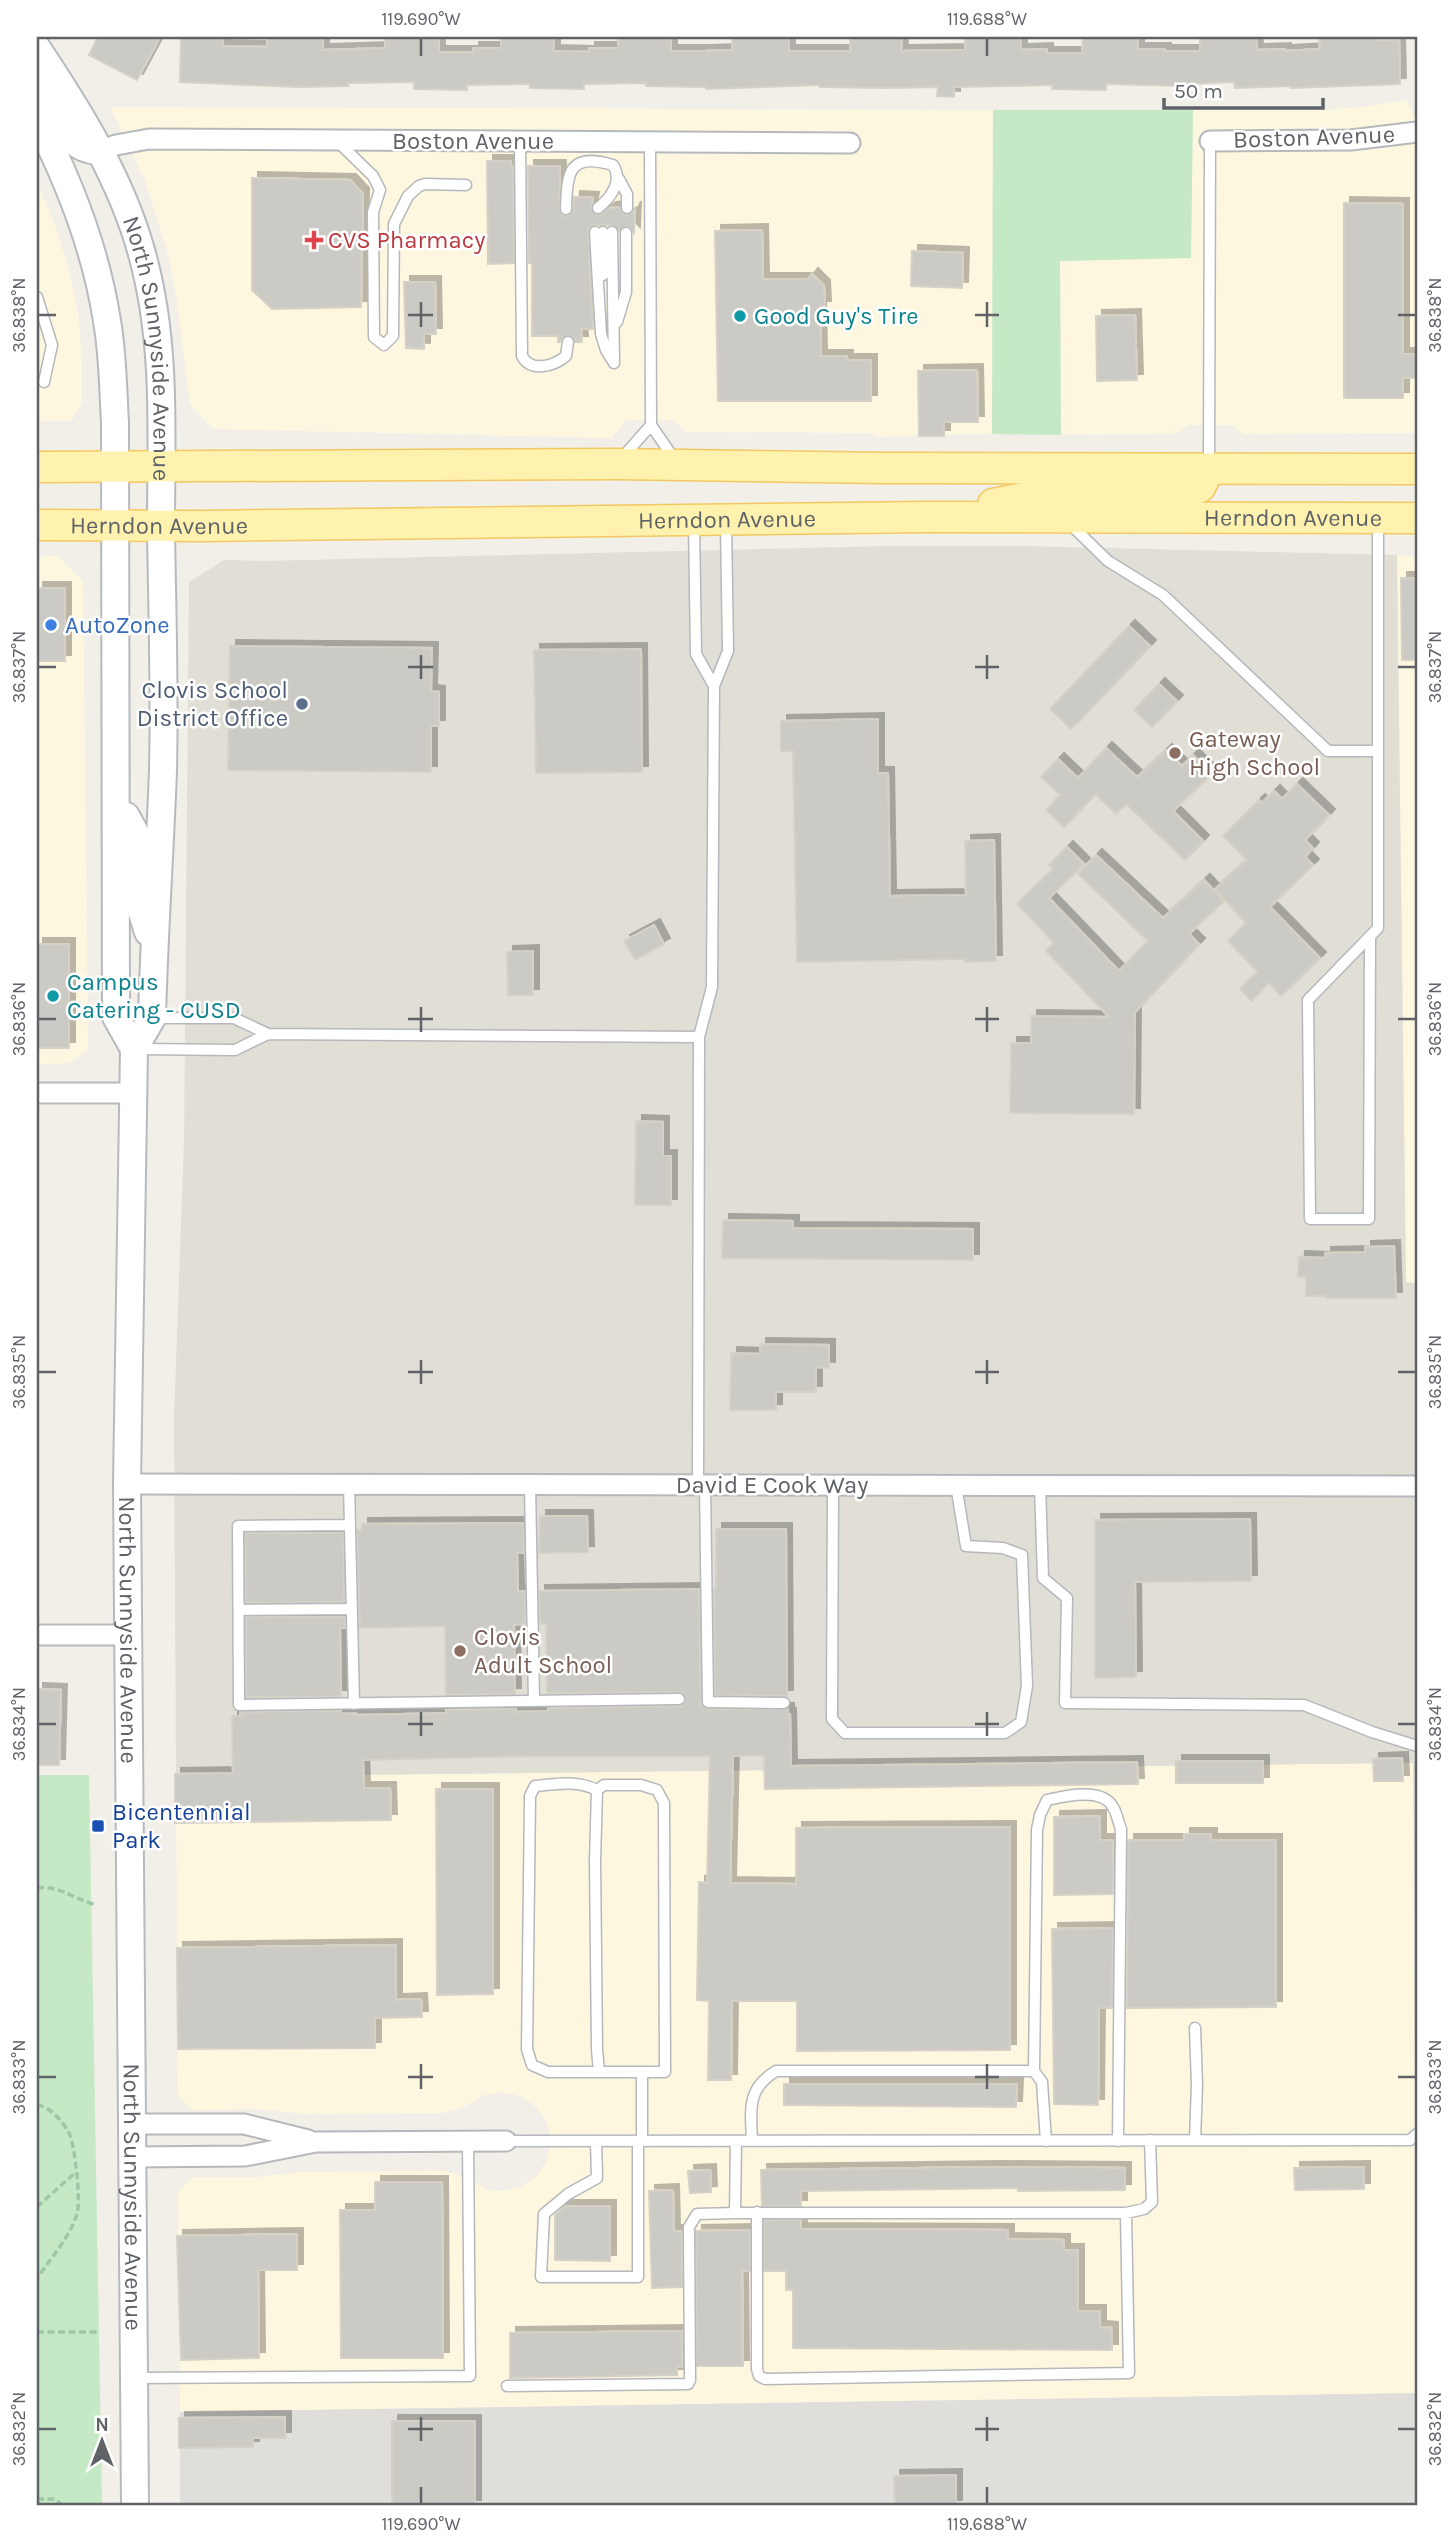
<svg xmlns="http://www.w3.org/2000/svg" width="1454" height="2543" viewBox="0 0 1454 2543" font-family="Karla,sans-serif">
<defs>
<filter id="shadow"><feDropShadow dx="6" dy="-6" stdDeviation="0" flood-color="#0004"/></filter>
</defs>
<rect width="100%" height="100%" fill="#f1efe8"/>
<!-- commercial -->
<path fill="#fef7e0" d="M1406,100L1417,121V433L1243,434L1232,425H1188L1176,434L1061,435L1060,261L1191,258L1193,110H1323L1363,107Z
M110,107L993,110L992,434L881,437L870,433L687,432L672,420H626L612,438L213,429L190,405L177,301L169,257L145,181Z
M37,182L55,225L68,266L78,312L82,360V404L71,421H37Z
M1397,555L1417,556V1283H1406Z
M58,556L83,581L88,1050L70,1063L37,1064V557Z
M1413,1763L1417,2393L180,2412L178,2191L192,2177H256L301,2172L442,2171L460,2175L486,2189L502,2191L521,2187L537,2176L547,2160L551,2141L547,2122L536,2107L520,2096L501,2092L485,2095L460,2109L442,2113L304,2114L255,2109L191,2110L178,2096L176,1777Z"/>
<!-- industrial -->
<path fill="#e0deda" d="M1413,1734H1417V2506H180V2412L1417,2393Z"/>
<!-- education -->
<path fill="#e1ded6" d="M886,546H1022L1397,555L1406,1282L1417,1283V1734L1413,1735V1763L176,1777L174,1417L184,1142L189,582L224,560L264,561Z"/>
<!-- green -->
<path fill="#c5e8c5" d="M993,110H1193L1191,258L1060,261L1061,435L992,434Z
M37,1775H89L102,2506H37Z"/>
<!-- building -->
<path fill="#cccac5" stroke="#d6d1c6" stroke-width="2" filter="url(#shadow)" d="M98,37H160L137,80L89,55Z
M181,37H223V46L267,47V37H323V50L385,48V37H439V52H473V48H501V37H554V51L589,52V48H618V37H671V51H705L732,50V37H789V51H850V37H901L902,51L965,50V37H1021V50L1047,49V53H1082L1083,37H1138V49H1165V51H1200V37H1256L1257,50L1285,49V51L1320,49L1319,37H1377V40H1399L1400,84L1291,88V86L1235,88L1234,82L1185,84V86L1106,84V90L1052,89V85L954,87V97L937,96L938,87L886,88L820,87V85L706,89V87L646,86V83L584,84V89L530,88V84L467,85V90L414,89V82L348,83V86L298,87L180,82Z
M487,161H511V166H513L514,263L488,264Z
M528,166H560L559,209L563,216H569L573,212L574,197L593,198L591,209L596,215L602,214L610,208L620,207L623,214L628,215L633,212L635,207L634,233L627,226L619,231L613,225H594L588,229L593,329H581L582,342H575L573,337L568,335L563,337L560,342H558V336H532V263H529Z
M252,178L350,180L363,194L361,307L272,309L252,290Z
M1344,203L1403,204V354H1417V378H1403V398H1344Z
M762,230L763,279H808L812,274L824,286L825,307H820L821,356H847V360H871V401H718L715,231Z
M912,251L963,253L962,288L911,286Z
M404,282H435L436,334H424V349L406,348Z
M1135,315L1137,380L1097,381L1096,316Z
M977,370L978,422H944V436H919L918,371Z
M1401,578H1417V660H1402Z
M37,588H65V661H37Z
M1129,626L1150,646L1071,729L1050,709Z
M230,646L432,648L431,691L439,692V726H431V772L228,770Z
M641,649L642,772L536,773L534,650Z
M1159,684L1177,701L1152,727L1134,710Z
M878,719V773H888L890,896L966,895L965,841L994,840L996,961L965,962V959L797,962L793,751H781V721Z
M1106,748L1137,777L1166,750L1182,766L1193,755L1212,774L1173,811L1203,841L1185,860L1126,804L1116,814L1095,794L1064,827L1046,810L1060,795L1041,777L1058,759L1078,778Z
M1297,784L1329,815L1305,840L1313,848L1305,857L1313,865L1270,907L1320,958L1281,996L1269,983L1251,1001L1240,989L1258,972L1228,941L1246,923L1215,889L1247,860L1223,836L1259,800L1262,803L1274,791L1282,799Z
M1067,847L1084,864L1049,898L1119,971L1148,941L1078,874L1096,855L1163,918L1204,880L1224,901L1189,934L1199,944L1135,1012L1134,1114L1010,1113L1011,1043H1031V1016L1109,1017L1046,951L1054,943L1017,904L1053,869L1049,865Z
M654,925L664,944L635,960L624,941Z
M37,944H69V1048H37Z
M533,951V995H508L507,952Z
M636,1121L663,1122V1156H671V1205H635Z
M723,1220L793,1221V1228L973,1229V1260L722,1258Z
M1394,1246L1396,1298H1326V1296H1306V1277H1298L1299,1257L1325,1258V1253L1365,1252V1247Z
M760,1344L829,1345V1368L816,1367V1392H776V1410H730L731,1353L760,1354Z
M540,1516H587L588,1552L539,1553Z
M1250,1519L1251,1581L1135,1582L1136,1677L1095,1678V1520Z
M523,1523L524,1553H517L518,1591H525V1624L514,1625L515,1694L446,1695L445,1626L360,1628L357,1530H362V1524Z
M716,1529H786L787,1696L715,1695L714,1589H716Z
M245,1533H343L344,1602L246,1603Z
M699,1589L701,1705L708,1709H788V1714H790L791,1766L1137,1762L1138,1784L765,1789L764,1755L733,1756L730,1883L796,1884V1828L1010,1827V2050L797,2051V2001H732L731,2080H708L709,2001L697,2000L699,1882L707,1883L710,1756H534L363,1760L364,1788H390L391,1820L175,1823V1774L233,1773L232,1716H240V1712L341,1711V1714L356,1713V1715L447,1713L446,1710L516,1709V1712L548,1711V1708L682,1706L686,1698L683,1693L679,1692L547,1693L546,1624H540L539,1591Z
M246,1617H345V1628H340L341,1696L246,1697Z
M37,1689L61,1690L59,1765H37Z
M1402,1758L1403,1781H1374L1373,1759Z
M1176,1761H1263V1783H1176Z
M436,1789H493V1994L437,1995Z
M1100,1816V1840H1113V1894L1054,1895V1817Z
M1184,1834H1211V1840H1276V2007L1127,2008L1128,1840H1184Z
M1113,1928L1112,2008H1099L1098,2105L1054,2104L1052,1929Z
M396,1945V2000L421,1999L422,2017L375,2018V2048L178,2049L177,1948Z
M784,2084H1017L1016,2107L784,2105Z
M996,2167L1125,2168V2190L1018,2191V2188L801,2191V2206H762L761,2170Z
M1364,2167V2189L1295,2190L1294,2168Z
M710,2170L711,2192L690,2193L688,2171Z
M375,2182H442L443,2358H341L340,2210H375Z
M673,2190L674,2231H682V2287L652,2288L649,2191Z
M566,2206H610V2261L555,2260V2215Z
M764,2220H801V2229L1008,2230V2239L1064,2240V2250H1078V2311H1100V2327L1112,2328V2350L793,2348V2290H786V2271H764Z
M750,2230V2271H742L743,2366H697L696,2231Z
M297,2234V2270H258L259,2358L181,2360L177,2236Z
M682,2331V2367H677V2375L510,2378V2333Z
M285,2417V2438H253V2447L179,2448V2418Z
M392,2421H475V2506H392Z
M956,2475V2506H895L894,2476Z"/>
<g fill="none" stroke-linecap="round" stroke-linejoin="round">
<defs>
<path id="service" d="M337,141L373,176L380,190L373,212L374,337L384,345L393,336L394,224L408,196L419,186L425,184L466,185
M520,142L522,356C531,373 554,366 566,356L568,342
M650,142L651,425L675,460
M619,179L627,194V208
M566,209C567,172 569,152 613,165C623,180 612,197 598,208
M595,232L601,334L606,350L614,363
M612,232L614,362
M603,275V232
M37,297L52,345L44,382
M617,322L626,292V233
M621,459L651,425
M1209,465L1210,141
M694,523L696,654L714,686
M1071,525L1108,561L1163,595L1328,751H1376
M1370,938L1369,1219H1310L1308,1000L1378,928V522
M154,1018H234L268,1034L699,1037
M138,1049L235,1050L268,1034
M349,1484L354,1704
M530,1485L534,1701
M698,1485L699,1037L712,987L714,686L728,651L726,524
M705,1485L708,1702L784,1703
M833,1485L832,1719L845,1733H1005L1021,1722L1027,1686L1022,1555L1003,1548L966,1546L956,1485
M1040,1485L1043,1578L1067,1598L1065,1703L1304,1705L1372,1732L1417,1746
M350,1525L238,1526L239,1705L679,1699
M239,1610L352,1609
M604,1785H641L657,1790L664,1803L665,2072H599L597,2049L595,1861L597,1790Z
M597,1790C577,1780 556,1784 535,1786L530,1796L527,2049L532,2065L548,2072H599
M1195,2028L1197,2085L1195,2140
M1034,2071L1037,1830L1040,1815L1047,1800C1065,1796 1102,1787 1113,1807C1117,1813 1118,1822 1121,1829L1118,2141
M642,2073V2141
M506,2141L1410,2140L1417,2134
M596,2141L597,2178L568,2194L544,2214L541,2277H638V2141
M736,2141L735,2213H1126L1144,2209L1152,2202L1150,2140
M752,2141C751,2110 746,2089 776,2071H1034L1042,2082L1046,2141
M757,2212V2369L759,2376L765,2379L1129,2373L1126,2213
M134,2378L470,2376L468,2141
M507,2386L688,2384L690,2380L689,2227L697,2214L735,2213"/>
<path id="minor" d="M1210,141L1351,140L1417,132
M99,151L116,145L149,139L850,143
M37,1093H134
M127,1484L1417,1486
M37,1635H128
M132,2124H244L308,2140
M132,2157L245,2156L316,2142L506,2141"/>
<g id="secondary">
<path id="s1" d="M37,48C79,111 122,180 142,254C167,343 161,436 161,527C162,608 165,689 163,770C160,853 154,935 152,1018L134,1049L127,1484L135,2506"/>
<path d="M37,81L70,138C79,147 87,150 99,151"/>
<path d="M37,119C70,183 96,250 107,321C113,355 113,389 115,423L116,1017L134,1049"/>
<path d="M116,813L126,816L137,836L136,894L148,932"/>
</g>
<g id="primary">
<path d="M37,467L617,464L886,468L1417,469"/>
<path d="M993,504L1044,494L1179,493L1200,487L1209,469"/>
<path id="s2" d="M37,525L203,526L927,517L1417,518"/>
</g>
</defs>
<!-- service casing -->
<use href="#service" stroke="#b5b8bc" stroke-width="13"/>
<!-- minor casing -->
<use href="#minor" stroke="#b5b8bc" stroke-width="23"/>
<!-- secondary casing -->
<use href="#secondary" stroke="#b6babf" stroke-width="30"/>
<!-- primary casing -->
<use href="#primary" stroke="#f2c960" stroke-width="33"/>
<!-- path -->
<path stroke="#9cc7a9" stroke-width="3.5" stroke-dasharray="7 3.5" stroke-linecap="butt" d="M37,1888C60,1885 75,1900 97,1905
M37,2105C50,2106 63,2122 69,2133C75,2144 81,2201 77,2214C69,2239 51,2257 37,2279
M37,2207L76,2172
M37,2332H100
M37,2499H55L63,2506"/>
<!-- service -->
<use href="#service" stroke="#fff" stroke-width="10"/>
<!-- minor -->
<use href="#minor" stroke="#fff" stroke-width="19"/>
<!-- secondary -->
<use href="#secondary" stroke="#fff" stroke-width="26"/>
<!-- primary -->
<use href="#primary" stroke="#fff2af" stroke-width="30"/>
</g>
<!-- ticks -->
<path fill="none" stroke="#5f6368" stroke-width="2.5" d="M421,38V56M987,38V56M421,302V327M987,302V327M38,315H56M408,315H433M975,315H999M1398,315H1416M421,655V679M987,655V679M38,667H56M408,667H433M975,667H999M1398,667H1416M421,1007V1032M987,1007V1032M38,1019H56M408,1019H433M975,1019H999M1398,1019H1416M421,1360V1384M987,1360V1384M38,1372H56M408,1372H433M975,1372H999M1398,1372H1416M421,1712V1736M987,1712V1736M38,1724H56M408,1724H433M975,1724H999M1398,1724H1416M421,2064V2089M987,2064V2089M38,2077H56M408,2077H433M975,2077H999M1398,2077H1416M421,2417V2441M987,2417V2441M38,2429H56M408,2429H433M975,2429H999M1398,2429H1416M421,2487V2504M987,2487V2504"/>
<!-- markers -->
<path fill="#e0444e" stroke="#fff" stroke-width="2.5" d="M310.5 229.5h7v7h7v7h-7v7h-7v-7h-7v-7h7z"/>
<g fill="#0f9aa8" stroke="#fff" stroke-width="2.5">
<circle cx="740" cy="316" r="7"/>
<circle cx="53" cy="996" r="7"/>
</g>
<circle fill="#3f7fe0" stroke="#fff" stroke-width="2.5" cx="51" cy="625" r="7"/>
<circle fill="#5c6f8a" stroke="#fff" stroke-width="2.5" cx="302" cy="704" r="7"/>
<g fill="#8d6e63" stroke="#fff" stroke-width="2.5">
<circle cx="1175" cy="753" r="7"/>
<circle cx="460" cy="1651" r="7"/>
</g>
<rect fill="#1a4fb4" stroke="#fff" stroke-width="2.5" x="91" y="1819" width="14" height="14" rx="3.5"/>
<g text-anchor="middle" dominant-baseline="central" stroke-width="5" stroke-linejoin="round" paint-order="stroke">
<!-- street labels -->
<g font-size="24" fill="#5f6368" stroke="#fff">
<text transform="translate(1314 137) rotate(-2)">Boston Avenue</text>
<text x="473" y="141">Boston Avenue</text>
<text stroke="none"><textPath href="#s1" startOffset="327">North Sunnyside Avenue</textPath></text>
<text stroke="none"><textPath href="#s2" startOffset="1256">Herndon Avenue</textPath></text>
<text stroke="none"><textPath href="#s2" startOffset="690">Herndon Avenue</textPath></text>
<text stroke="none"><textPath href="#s2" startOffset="122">Herndon Avenue</textPath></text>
<text x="772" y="1485">David E Cook Way</text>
<text stroke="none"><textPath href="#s1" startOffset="1615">North Sunnyside Avenue</textPath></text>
<text stroke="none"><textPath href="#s1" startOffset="2182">North Sunnyside Avenue</textPath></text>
</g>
<!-- health labels -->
<g font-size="24" fill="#be3a42" stroke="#fff" text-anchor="start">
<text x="328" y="240">CVS Pharmacy</text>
</g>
<!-- culture labels -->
<g font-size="24" fill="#0d838f" stroke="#fff" text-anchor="start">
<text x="754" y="316">Good Guy's Tire</text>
<text x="67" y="982">Campus<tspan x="67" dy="28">Catering - CUSD</tspan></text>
</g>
<!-- shop labels -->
<g font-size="24" fill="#366cbe" stroke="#fff" text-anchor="start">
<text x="65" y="625">AutoZone</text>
</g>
<!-- service labels -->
<g font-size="24" fill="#4e5e75" stroke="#fff" text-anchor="end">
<text x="288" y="690">Clovis School<tspan x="288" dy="28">District Office</tspan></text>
</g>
<!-- education labels -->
<g font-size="24" fill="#785e54" stroke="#fff" text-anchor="start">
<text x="1189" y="739">Gateway<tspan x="1189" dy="28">High School</tspan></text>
<text x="474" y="1637">Clovis<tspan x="474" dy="28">Adult School</tspan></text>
</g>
<!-- transit labels -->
<g font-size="24" fill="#164399" stroke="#fff" text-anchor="start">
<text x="112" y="1812">Bicentennial<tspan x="112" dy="28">Park</tspan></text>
</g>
</g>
<!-- border -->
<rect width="1454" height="2543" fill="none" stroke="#ffffff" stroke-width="77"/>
<!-- north arrow -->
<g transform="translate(102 2441)" stroke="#ffffff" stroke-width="5" paint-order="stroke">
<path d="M0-5L12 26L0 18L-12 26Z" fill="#5f6368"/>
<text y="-10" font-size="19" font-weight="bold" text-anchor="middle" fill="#5f6368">N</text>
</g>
<!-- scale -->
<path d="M1164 98v10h159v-10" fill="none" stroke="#5f6368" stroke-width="3.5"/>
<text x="1174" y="98" font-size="21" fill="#5f6368" stroke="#ffffff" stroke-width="5" paint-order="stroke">50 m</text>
<rect x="38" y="38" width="1378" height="2466" fill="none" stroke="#5f6368" stroke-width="2.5"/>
<g font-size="18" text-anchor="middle" fill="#5f6368">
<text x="421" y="25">119.690°W</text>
<text x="987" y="25">119.688°W</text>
<text transform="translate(19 315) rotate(-90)" y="6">36.838°N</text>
<text transform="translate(1435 315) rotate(-90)" y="6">36.838°N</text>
<text transform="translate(19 667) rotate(-90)" y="6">36.837°N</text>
<text transform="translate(1435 667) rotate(-90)" y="6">36.837°N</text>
<text transform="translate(19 1019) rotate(-90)" y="6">36.836°N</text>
<text transform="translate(1435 1019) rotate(-90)" y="6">36.836°N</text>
<text transform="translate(19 1372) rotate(-90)" y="6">36.835°N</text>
<text transform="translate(1435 1372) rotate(-90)" y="6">36.835°N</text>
<text transform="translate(19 1724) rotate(-90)" y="6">36.834°N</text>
<text transform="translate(1435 1724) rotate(-90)" y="6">36.834°N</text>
<text transform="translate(19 2077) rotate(-90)" y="6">36.833°N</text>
<text transform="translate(1435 2077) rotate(-90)" y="6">36.833°N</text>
<text transform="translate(19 2429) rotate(-90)" y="6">36.832°N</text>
<text transform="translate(1435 2429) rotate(-90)" y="6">36.832°N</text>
<text x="421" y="2530">119.690°W</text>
<text x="987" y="2530">119.688°W</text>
</g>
</svg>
